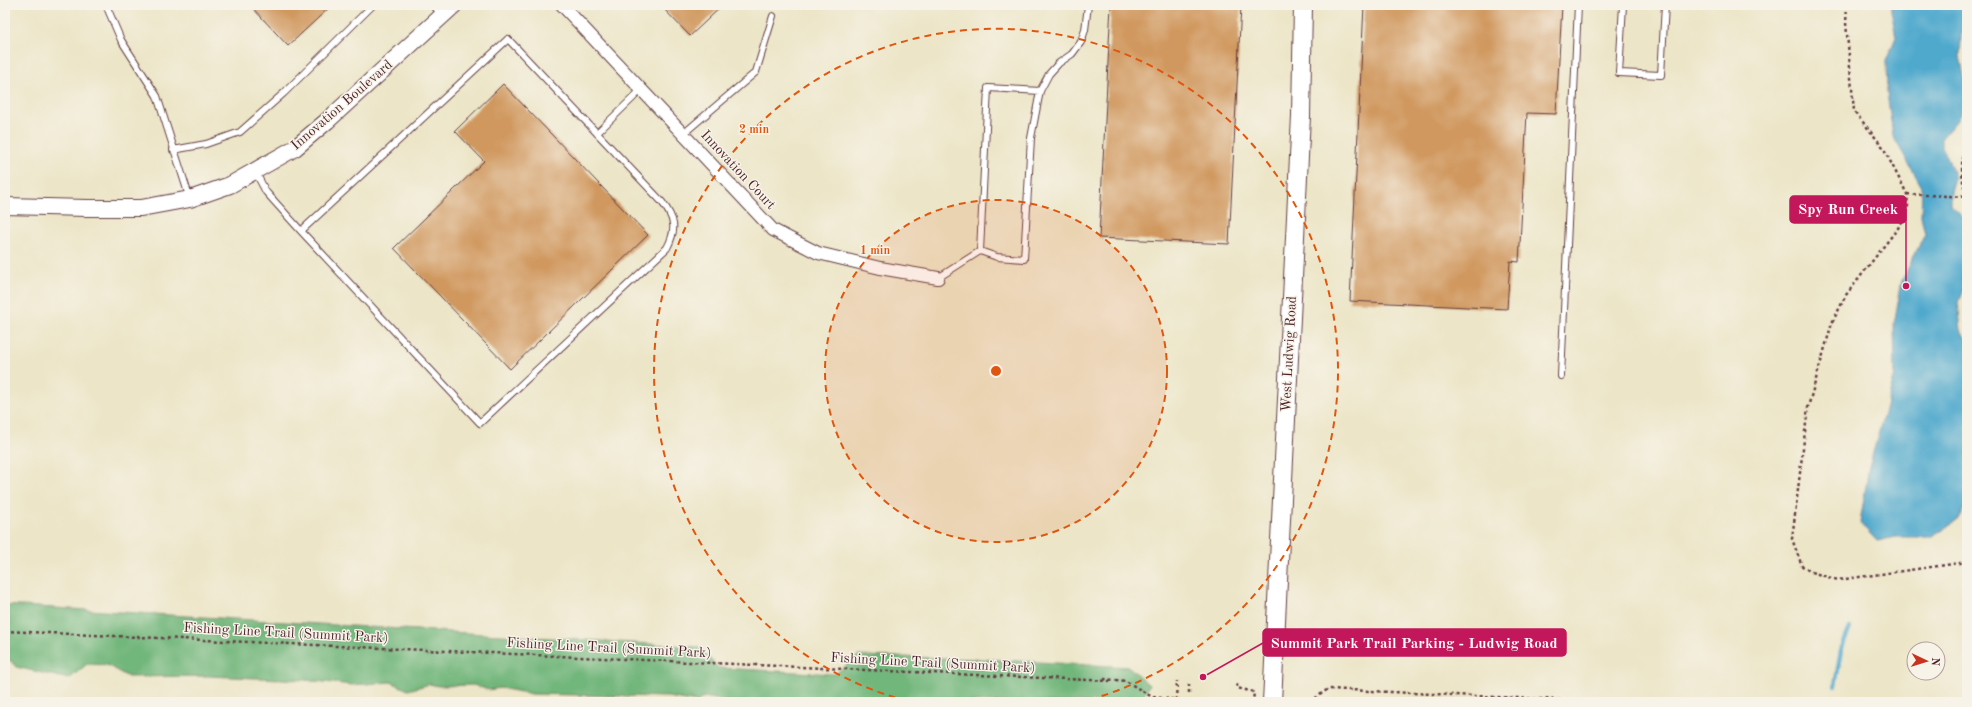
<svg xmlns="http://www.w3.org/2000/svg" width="1972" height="707" viewBox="0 0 1972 707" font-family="'Old Standard TT',serif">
<rect width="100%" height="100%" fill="#f7f3e8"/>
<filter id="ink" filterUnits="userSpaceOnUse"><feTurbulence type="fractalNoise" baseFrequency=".025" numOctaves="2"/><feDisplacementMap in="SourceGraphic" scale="8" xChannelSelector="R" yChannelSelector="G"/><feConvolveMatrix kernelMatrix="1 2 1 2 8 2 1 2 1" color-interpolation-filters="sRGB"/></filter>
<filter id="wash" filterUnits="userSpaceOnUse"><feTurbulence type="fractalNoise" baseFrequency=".012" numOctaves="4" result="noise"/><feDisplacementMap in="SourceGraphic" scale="16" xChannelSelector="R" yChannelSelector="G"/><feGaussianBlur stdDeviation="0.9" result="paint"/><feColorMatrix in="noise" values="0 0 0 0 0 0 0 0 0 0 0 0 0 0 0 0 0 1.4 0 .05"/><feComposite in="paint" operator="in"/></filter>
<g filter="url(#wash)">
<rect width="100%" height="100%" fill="#ece5c7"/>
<!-- forest -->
<path fill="#71b67a" stroke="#5e6a52" d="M5,605L699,647L718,668L835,674L858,656L981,659L1129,667L1149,685L1143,696L1151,702H732L704,697L697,702L668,697L532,694L500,688L489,690L473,685L438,686L430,684L408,690L391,682L353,685L305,680L207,676L128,677L107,665L87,664L69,679L16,667L10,660L5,664Z"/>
<!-- water -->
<path fill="#50a9cd" stroke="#4d647c" d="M1890,5H1963L1960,56L1966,87L1967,102L1958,119L1941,139V148L1947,156L1955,178L1951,191V205L1967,220V280L1958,302L1961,330L1967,341V504L1956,522L1930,537H1896L1877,541L1860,523L1869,467L1895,375L1894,324L1902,280L1925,234L1921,216L1922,187L1893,136L1887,93L1886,61L1896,37Z"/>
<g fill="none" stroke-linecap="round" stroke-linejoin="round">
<!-- stream -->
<path stroke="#50a9cd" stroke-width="4.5" d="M1835,686L1841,650L1850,628"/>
</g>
<g id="blocks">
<!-- building -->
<path fill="#d0985e" d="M250,5H332L288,46Z
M660,5H723L690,36Z
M1111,5H1241L1229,244L1099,238Z
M1364,5H1562L1556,114L1527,113L1519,262L1510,261L1507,309L1350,301Z
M503,84L648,235L510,369L394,248L484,161L455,131Z"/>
</g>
</g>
<g filter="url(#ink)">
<use href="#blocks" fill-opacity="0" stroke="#623d42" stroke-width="1"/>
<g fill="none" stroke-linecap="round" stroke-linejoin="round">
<defs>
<path id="service" d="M106,5L121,40L157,96L190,199
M433,5L442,15
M1623,5L1619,73L1661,75L1665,5
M597,133L641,90
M683,134L756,72L773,16
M173,150L206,144L240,132L284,93L373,5
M255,171L266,192L301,231L480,423L667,248C677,229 675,219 662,202L508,39L301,231
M980,251L997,257L1024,259L1031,138L1040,91L1049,74L1059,63L1072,54L1081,42L1085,30L1088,5
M938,278L980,251L988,88L1040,91
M1561,376L1578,5"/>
<path id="minor" d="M562,5L773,230L818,253L880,268L938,278"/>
<path id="tertiary" d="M5,206L87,208H141L190,199L230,185L295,148L327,121L454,5"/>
<path id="secondary" d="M1272,702L1301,116L1303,5"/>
</defs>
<!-- service casing -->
<use href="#service" stroke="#623d42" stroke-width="8"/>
<!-- minor casing -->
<use href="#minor" stroke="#623d42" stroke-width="14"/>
<!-- tertiary casing -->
<use href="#tertiary" stroke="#623d42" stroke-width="18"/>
<!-- secondary casing -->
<use href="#secondary" stroke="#623d42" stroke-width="20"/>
<!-- path -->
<path stroke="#623d42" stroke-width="2.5" stroke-dasharray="3 3" stroke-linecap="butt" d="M1847,5L1846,23L1854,111L1883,147L1907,194L1908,206L1905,217L1898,228L1846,295L1832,323L1808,407L1792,539L1802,566L1811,572L1838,580L1967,562
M1967,34V53
M1967,132C1962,152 1959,177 1967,196
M1907,194L1967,197
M5,631L1110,681L1105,679L1126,681L1152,697L1197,702
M1237,684V688L1254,692L1253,702
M1189,693V681
M1176,700L1177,681
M1310,702L1328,689L1602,702"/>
<!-- service -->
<use href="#service" stroke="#fff" stroke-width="6"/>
<!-- minor -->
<use href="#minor" stroke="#fff" stroke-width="12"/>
<!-- tertiary -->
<use href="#tertiary" stroke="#fff" stroke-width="16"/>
<!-- secondary -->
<use href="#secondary" stroke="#fff" stroke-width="18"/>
</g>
</g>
<!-- distance rings -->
<circle cx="996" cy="371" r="171" fill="#e0560e" fill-opacity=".12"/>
<g fill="none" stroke="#e0560e" stroke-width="2" stroke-dasharray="7 5">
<circle cx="996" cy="371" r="171"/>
<path d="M907 701A342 342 0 1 1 1085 701"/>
</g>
<g text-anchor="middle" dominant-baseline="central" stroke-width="3" stroke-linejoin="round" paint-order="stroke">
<!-- street labels -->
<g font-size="14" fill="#4a1f2b" stroke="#f7f3e8">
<text transform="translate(342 105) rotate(-41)">Innovation Boulevard</text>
<text transform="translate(738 170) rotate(47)">Innovation Court</text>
<text transform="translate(1289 354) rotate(-87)">West Ludwig Road</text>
<text transform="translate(286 633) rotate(3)">Fishing Line Trail (Summit Park)</text>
<text transform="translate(609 648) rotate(3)">Fishing Line Trail (Summit Park)</text>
<text transform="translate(933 663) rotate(3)">Fishing Line Trail (Summit Park)</text>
</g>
</g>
<circle cx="996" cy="371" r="6" fill="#e0560e" stroke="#f7f3e8" stroke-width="2"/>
<g font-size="12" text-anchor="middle" font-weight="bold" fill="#e0560e" stroke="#f7f3e8" stroke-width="3" stroke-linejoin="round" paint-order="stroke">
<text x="754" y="133">2 min</text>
<text x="875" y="254">1 min</text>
</g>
<!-- callouts -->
<path fill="none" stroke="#c2185b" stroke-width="1.5" d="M1906 286L1906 209M1203 677L1263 643"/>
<g fill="#c2185b" stroke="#f7f3e8" stroke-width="1.5">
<circle cx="1906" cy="286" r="4"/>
<circle cx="1203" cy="677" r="4"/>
</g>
<g fill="#c2185b" stroke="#c2185b" stroke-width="1.5">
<rect x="1790" y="196" width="116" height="27" rx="4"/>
<rect x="1263" y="629" width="303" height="27" rx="4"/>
</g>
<g font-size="15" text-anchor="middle" font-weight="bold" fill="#fff">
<text x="1848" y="214">Spy Run Creek</text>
<text x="1414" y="648">Summit Park Trail Parking - Ludwig Road</text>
</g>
<!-- margin -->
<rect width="1972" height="707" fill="none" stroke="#f7f3e8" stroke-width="20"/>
<!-- north arrow -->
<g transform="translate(1926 661) rotate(94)"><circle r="19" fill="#f7f3e8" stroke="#b29e9c"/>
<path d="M0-3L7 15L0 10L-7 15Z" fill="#c8321e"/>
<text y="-6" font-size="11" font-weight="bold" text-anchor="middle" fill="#4a1f2b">N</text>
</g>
</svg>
